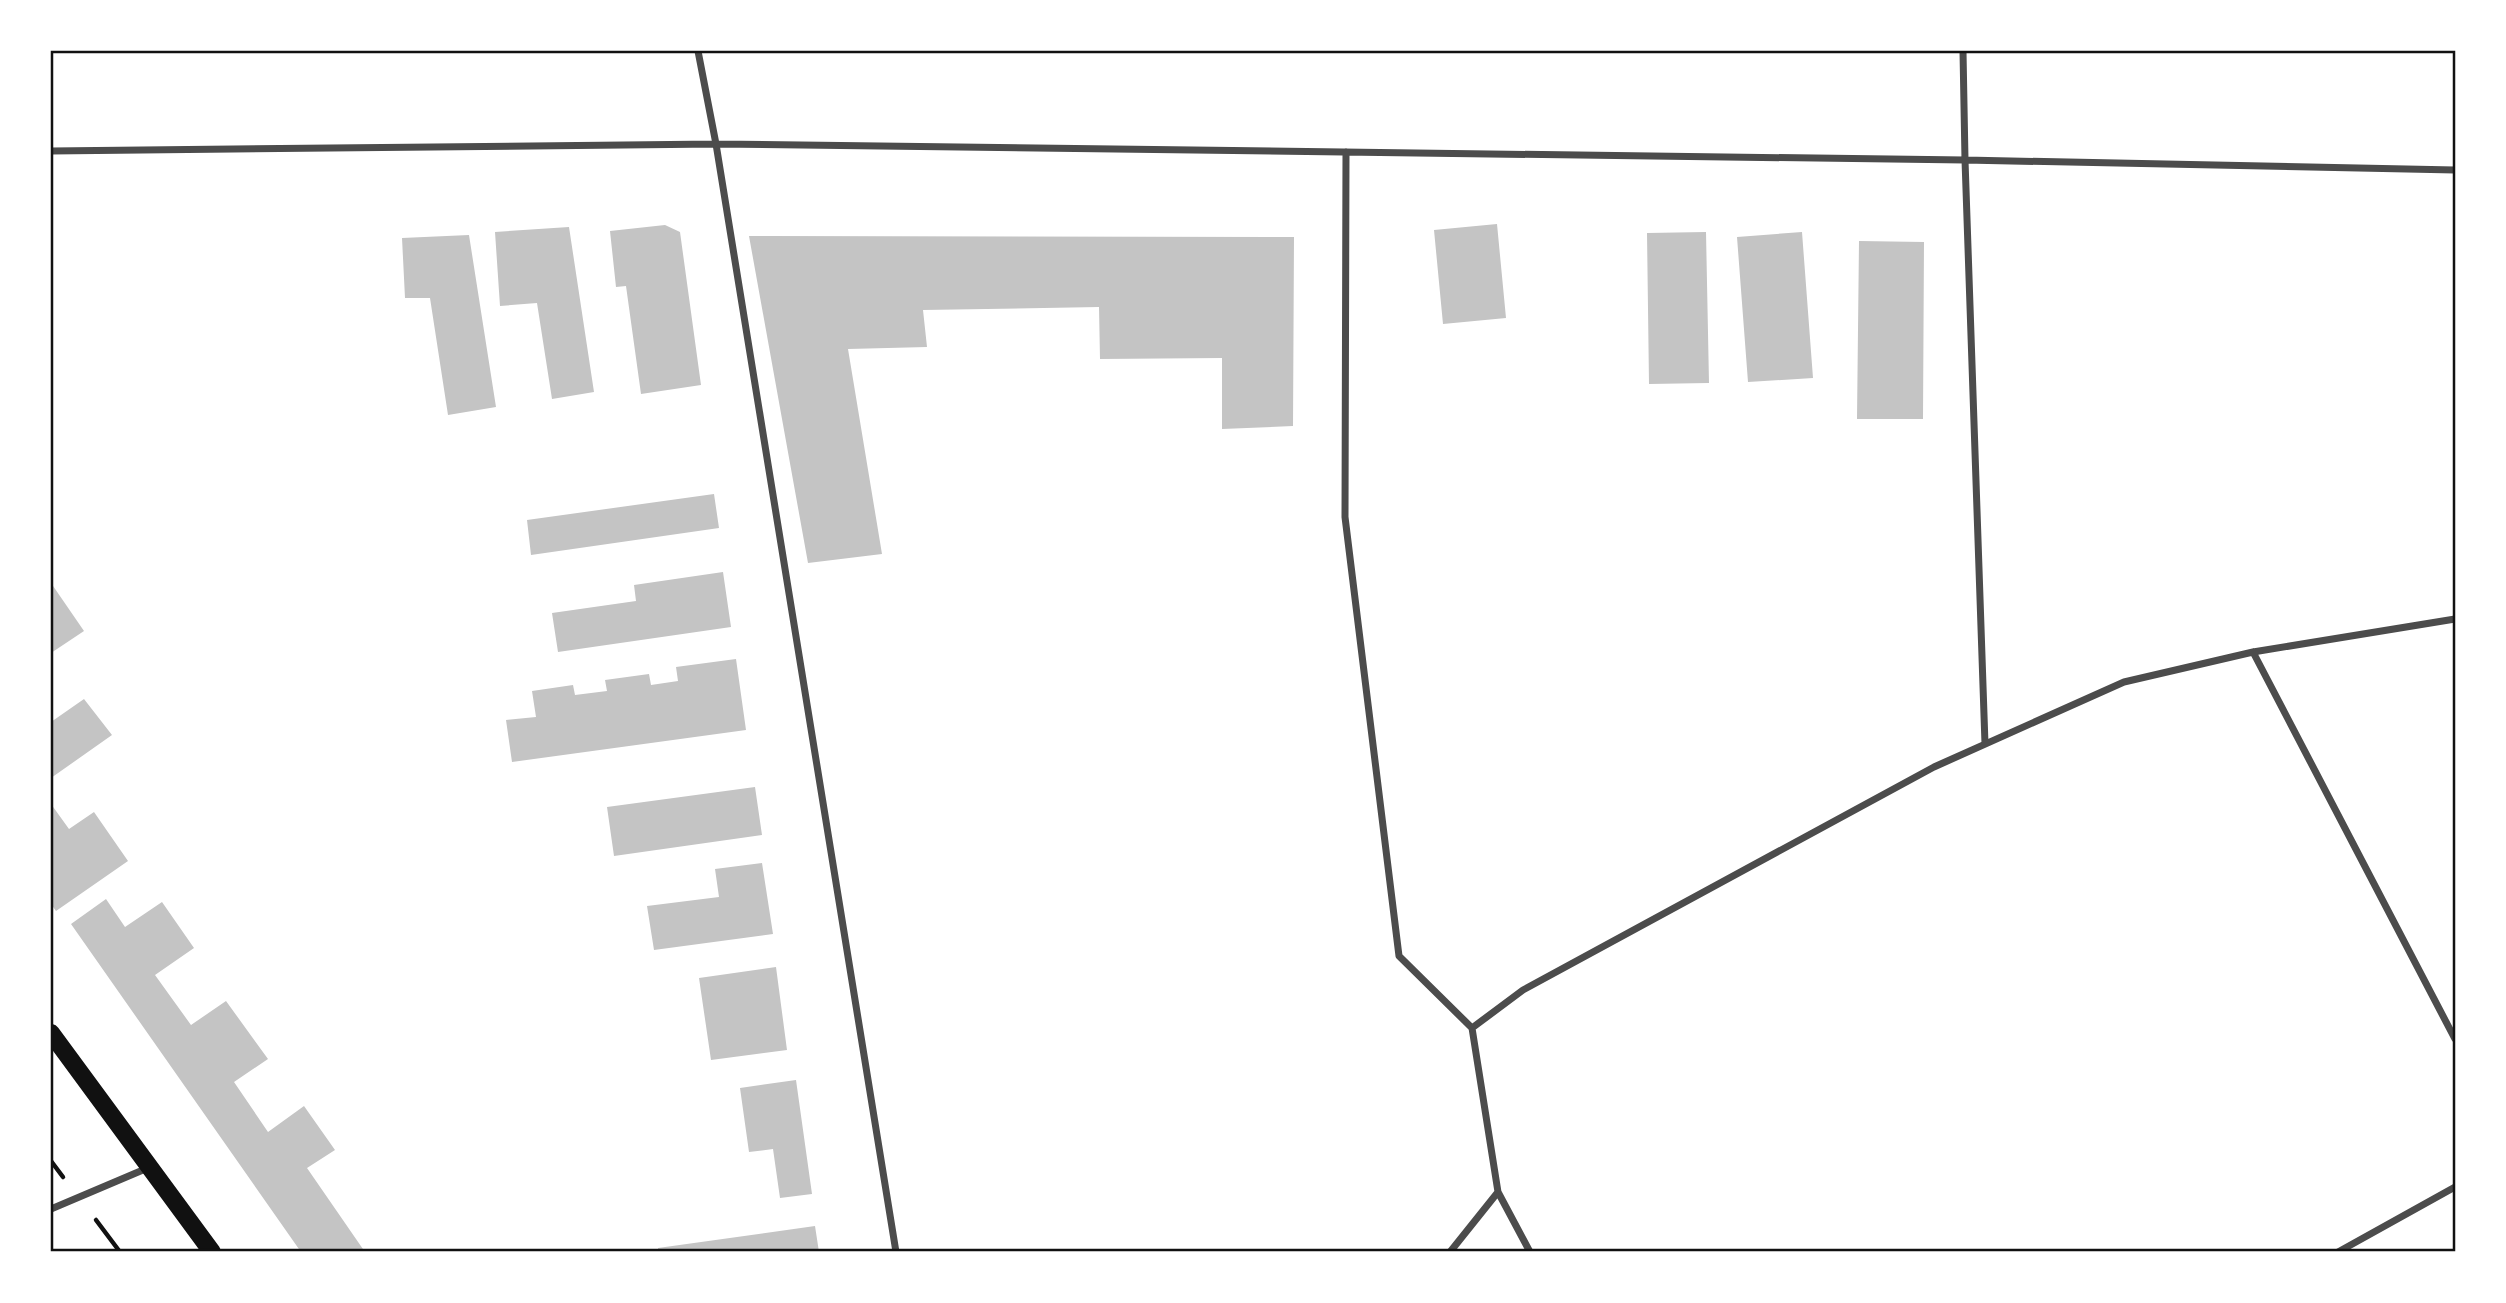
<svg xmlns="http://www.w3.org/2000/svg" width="2506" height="1303" viewBox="0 0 2506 1303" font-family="'Source Sans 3',sans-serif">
<rect width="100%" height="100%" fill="#fff"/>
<!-- building -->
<path fill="#c4c4c4" d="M1497,224L1506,318L1443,324L1434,230Z
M665,225L680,232L701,385L641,394L626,286L616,287L610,231Z
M569,227L594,392L552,399L537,303L500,306L495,232Z
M1706,232L1709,383L1649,384L1647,233Z
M1802,232L1813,378L1748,382L1737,237Z
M469,235L496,407L448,415L430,298H405L402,238Z
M749,236L1294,237L1293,426L1222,429V358L1100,359L1099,307L923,310L927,347L848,349L882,554L808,563Z
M1859,241L1924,242L1923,419H1857Z
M714,494L719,528L531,555L527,520Z
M723,572L731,627L558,652L552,613L636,601L634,585Z
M51,583L84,631L51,653Z
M736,659L746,730L512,762L506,720L536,717L532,691L573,685L575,695L607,691L605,680L649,674L651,685L678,681L676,667Z
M84,699L112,735L51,778V722Z
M755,787L762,835L614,856L607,807Z
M51,804L69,829L94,812L128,861L56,911L51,904Z
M762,863L773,934L654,950L647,906L719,897L715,869Z
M106,899L125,927L162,902L194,948L155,975L191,1025L226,1001L268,1059L234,1082L268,1132L304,1106L335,1150L307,1168L365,1252H301L71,924Z
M776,967L787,1050L711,1060L699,978Z
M796,1080L812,1194L780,1198L773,1149L749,1152L740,1088Z
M815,1226L819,1252H658V1248Z"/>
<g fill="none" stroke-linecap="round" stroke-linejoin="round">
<!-- path -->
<path stroke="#111" stroke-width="4.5" d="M51,1161L63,1177
M96,1220L120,1252"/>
<!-- minor -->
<path stroke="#4c4c4c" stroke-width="7" d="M698,51L716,144L896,1252
M1963,51L1965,160L1985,744
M51,151L716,144L1965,160L2455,170
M1346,152L1345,517L1399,956L1472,1028
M2253,652L2455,1039
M1498,1192L1530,1252
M51,1209L150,1167
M1450,1252L1498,1192L1472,1028L1523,990L1934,767L2124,682L2253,652L2455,619
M2338,1252L2455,1187"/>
<!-- primary -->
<path stroke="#111" stroke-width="18" d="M51,1033L212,1252"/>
</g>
<!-- border -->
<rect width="2506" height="1303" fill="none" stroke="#ffffff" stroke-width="105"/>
<rect x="52" y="52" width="2402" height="1198" fill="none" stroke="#111" stroke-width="2.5"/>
</svg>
